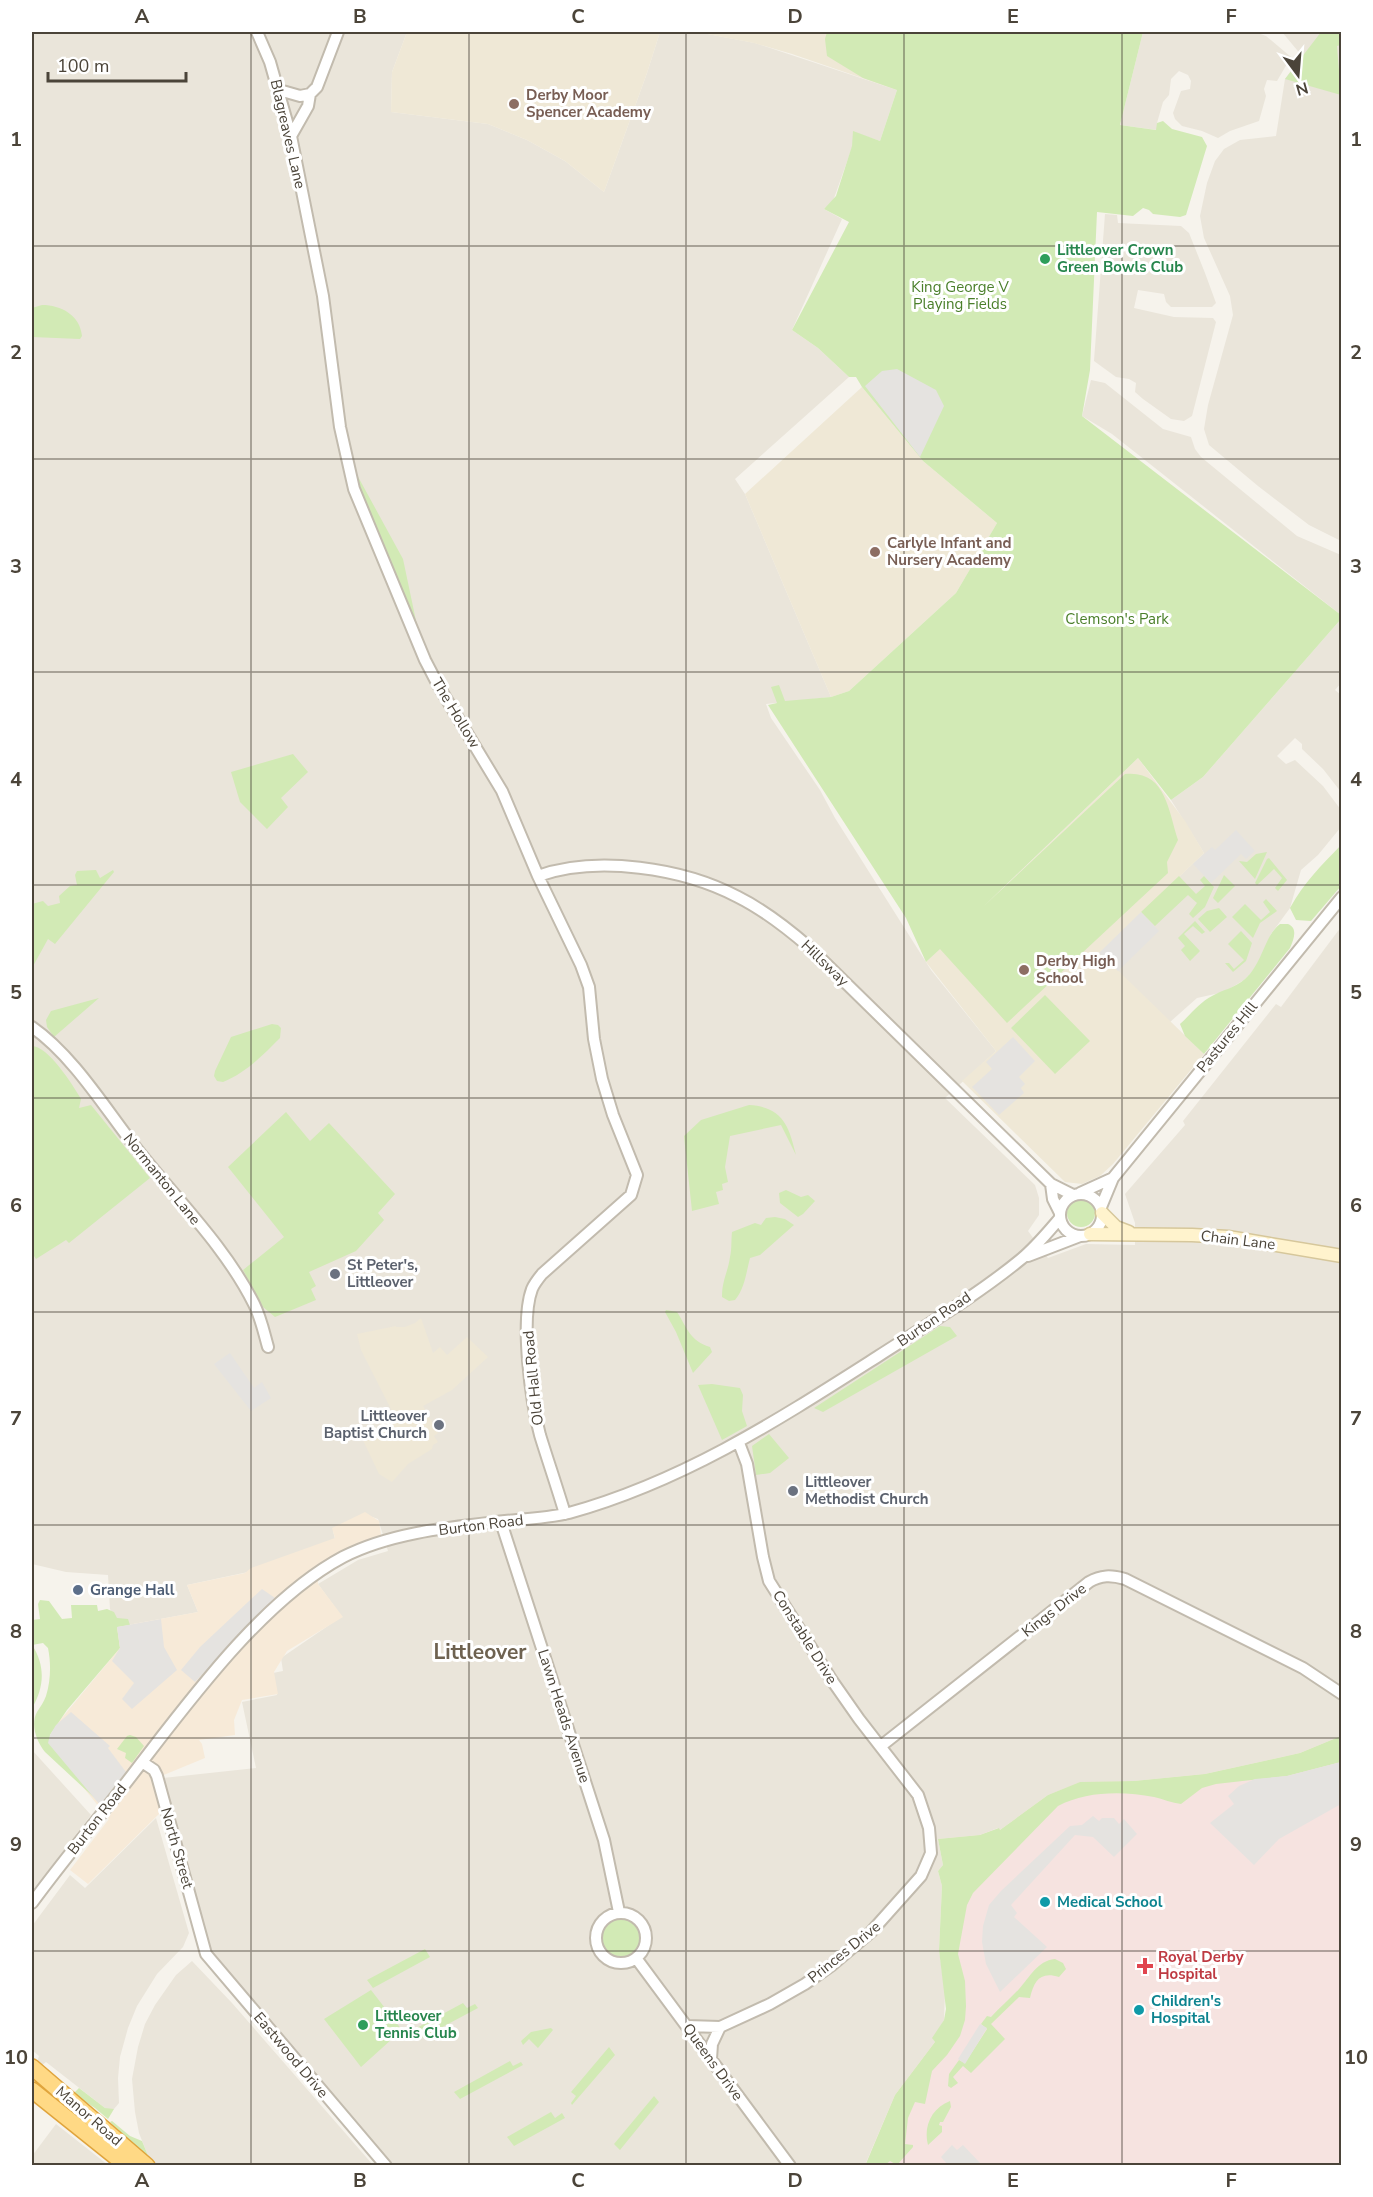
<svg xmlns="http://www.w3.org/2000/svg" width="1373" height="2197" viewBox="0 0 1373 2197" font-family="'Nunito Sans',sans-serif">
<rect width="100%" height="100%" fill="#f6f3ec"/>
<!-- residential -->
<path fill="#eae5da" d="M32,32H407L392,72L391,112L488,124L527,140L565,161L604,192L647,73L660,32H697L755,43L897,90L880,141L853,132L854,142L833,201L824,209L842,219L792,330L818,348L849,377L735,479L745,494L831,697L766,704L771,718L820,790L835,818L931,970L996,1051L945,1098L1035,1185L1039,1198V1215L1028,1231L1048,1258L1086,1244L1135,1245V1223L1125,1194L1185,1125L1183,1121L1276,1004L1281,1007L1341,927V1736L1300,1753L1205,1774L1134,1781L1080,1783L1048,1795L1000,1830L998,1828L980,1835L938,1839L943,1865L938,1871L942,1886L939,1950L945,1993L944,2020L933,2039L935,2042L895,2095L865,2165H393L209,1948L174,1826L163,1778L256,1768L242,1702L277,1695L273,1673L283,1671L281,1658L338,1619L334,1606L318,1584L358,1560L388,1551L378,1519L364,1514L333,1531L335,1539L248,1572L187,1585L198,1612L117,1627L110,1609L108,1575L66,1572L32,1564Z
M1143,32H1255L1266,36L1291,57L1277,81L1267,80L1264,89L1266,96L1259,121L1230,131L1218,138L1202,131L1182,126L1175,119L1173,113L1181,91L1190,89L1191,81L1188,75L1179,71L1171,79L1169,95L1163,102L1157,123V130L1120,125Z
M1282,32H1341V541L1309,525L1258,486L1209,445L1204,429L1208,405L1233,315L1230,296L1204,238L1200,216L1207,183L1215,161L1224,149L1240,140L1276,136L1285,79L1302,56Z
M1105,214L1117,215L1118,223L1181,226L1189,233L1205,273L1216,303L1212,307H1171L1166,302L1164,294L1138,290L1134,308L1174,317L1213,318L1216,322L1192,416L1184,421L1171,419L1143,399L1135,392L1136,383L1129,379L1116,377L1094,361Z
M1091,380L1105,383L1163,429L1191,437L1195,449L1201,457L1297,536L1341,555V615L1112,434L1082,416Z
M1341,619V683L1335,690L1341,695V792L1323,769L1302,749V744L1295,738L1277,756L1286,764L1295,760L1323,786L1341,810V827L1318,855L1301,870L1290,908L1271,934L1262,956L1254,970L1244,980L1224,992L1197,998L1170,1022L1099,953L1204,853L1171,800L1203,777Z
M32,1750L91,1815L32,1891Z
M156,1818L189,1933L183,1947L157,1974L137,2006L128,2028L120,2057L118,2078L119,2103L114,2109L110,2110L105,2108L46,2062L41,2066L37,2062L39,2056L32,2050V1926L70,1875L85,1888Z
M192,1961L232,2003L373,2165L159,2166L149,2158L139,2133L135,2112L132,2079L138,2047L145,2024L155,2005L176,1975Z
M56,2124L108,2165H32V2156Z"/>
<!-- commercial -->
<path fill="#f7ead8" d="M365,1512L379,1521L381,1535L317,1568L318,1584L343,1617L287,1651L274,1672L278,1694L242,1700L234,1720L235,1735L199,1740L202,1744L205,1758L154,1779L162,1811L88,1884L70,1870L109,1819L60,1759L56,1725L120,1648L117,1627L198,1612L187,1585L245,1573L251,1568L335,1538L332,1528Z"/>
<!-- education -->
<path fill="#efe8d6" d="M407,32H660L647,73L604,192L565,161L527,140L488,124L391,112L392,72Z
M697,32H909L897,90L792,54L754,43Z
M862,387L923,461L997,523L956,593L849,691L831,697L745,494Z
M1138,758L1185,821L1204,853L1100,953L1204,1054L1113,1164L1100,1176L1082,1184L1065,1182L962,1081L996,1051L926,962Z
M421,1318L433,1353L440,1347L447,1355L467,1337L488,1357L452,1390L423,1406L438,1433L434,1436L438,1442L433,1445L432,1449L408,1464L392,1482L379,1474L362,1438L396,1419L361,1350L357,1334L396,1326V1327H405L415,1323Z"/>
<!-- medical -->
<path fill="#f6e3e0" d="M1341,1736V2165L865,2166L895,2095L944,2030L948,2021L949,1883L938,1839L980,1835L999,1828L1000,1830L1048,1795L1080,1782L1134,1781L1205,1774L1300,1753Z"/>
<!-- green -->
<path fill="#d2eab5" d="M827,32H1143L1120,125L1156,130L1157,123L1163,121L1172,129L1202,137L1207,146L1186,215L1180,217L1153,214L1149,210L1143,208L1133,216L1097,212L1090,370L1082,416L1341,615V619L1203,777L1171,800L1138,758L983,907L1125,774C1166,770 1168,810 1178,840L1167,862L1168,873L1007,1023L940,949L926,962L906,918L768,705L777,703L771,687L779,685L785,701L831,697L849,691L956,593L997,523L923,461L862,387L856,377H849L818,348L792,330L849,222L824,209L836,196L852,146L853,131L880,141L897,90L863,78L827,56L825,39Z
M1321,32H1341V45L1337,46L1341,95L1285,79Z
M42,305C61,305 80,315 82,336L80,339L32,337V308Z
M356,473L403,559L419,635L359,492Z
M293,754L308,772L281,798L288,807L267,829L240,802L231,772Z
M1341,845V886L1311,921L1296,920L1290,908C1304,882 1321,866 1341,845Z
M1267,852L1255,879L1239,861L1247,862L1256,854Z
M1269,858L1287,880L1278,891L1275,888L1282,878L1274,869L1257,885L1255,883L1267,859Z
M96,870L100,878L113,870L114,872L55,944L48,939L32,968V904L43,901L48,906L60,903L59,896L70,886L77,885L75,875L77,871Z
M1224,875L1235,886L1218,903L1213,898Z
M1179,876L1196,894L1205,886L1200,880L1204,876L1214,887L1205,907L1193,918L1189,914L1197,903L1188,895L1155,926L1141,912Z
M1266,899L1277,911L1260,923L1253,938L1232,917L1245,904L1261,920L1270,912L1263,902Z
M1219,908L1227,917L1210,932L1198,919L1207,911Z
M1195,921L1205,932L1202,934L1193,926L1184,934L1200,951L1190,961L1181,950L1185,946L1178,938Z
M1280,924H1288C1298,928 1294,939 1290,948L1204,1054L1185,1036L1180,1024C1190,1015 1200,1002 1212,996C1222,990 1235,988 1245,979C1263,963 1264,936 1280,924Z
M1241,931L1252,943L1246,961L1233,972L1225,963H1229L1234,969L1244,960L1228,944Z
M1045,995L1090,1041L1055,1074L1011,1028Z
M99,998L54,1037L47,1027L46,1020L51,1011Z
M272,1024L278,1025L281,1028L280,1038C263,1055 246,1073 223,1082L217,1081L214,1076L215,1071L231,1037Z
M32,1046C48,1046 73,1085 81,1099L79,1108L91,1105L150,1178L69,1243L66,1240L36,1259L32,1253Z
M749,1105C783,1107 789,1126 796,1155L781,1125L730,1136L725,1167L728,1182L722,1184L723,1190L716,1192L719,1204L692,1211L684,1136L701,1120Z
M286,1112L310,1141L329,1123L395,1194L378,1213L384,1220L356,1251L309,1272L316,1286L311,1289L316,1300L275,1317L263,1307L243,1270L284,1237L228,1167Z
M786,1190L801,1197L808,1195L815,1201L803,1214L798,1217L780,1203L779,1193Z
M1067 1213a14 14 0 1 1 28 0a14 14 0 1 1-28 0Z
M775,1217L785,1219L794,1225L760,1255L750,1258C746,1273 745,1288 735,1300L729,1301L722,1297C722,1280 728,1272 730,1257C732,1249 731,1240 732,1232L755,1223L761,1225L766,1218Z
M666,1310L677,1312C688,1329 689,1340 710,1347L712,1352L693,1373L676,1332L665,1312Z
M940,1326L950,1327L957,1336L823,1412L814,1408Z
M712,1384L740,1388L743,1395L742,1411L747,1426L722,1440L698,1385Z
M769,1434L789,1458L770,1473L756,1475L752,1446Z
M40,1600L49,1601L62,1619L72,1618L71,1605H97L98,1611L107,1609L114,1612L117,1618L128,1619L130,1625L117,1627L120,1648L67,1710L50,1735L101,1804L45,1752C37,1742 30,1725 37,1712C40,1707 44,1702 46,1696C51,1680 51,1663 48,1648L43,1643L32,1645C46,1666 44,1688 32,1708V1620L40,1619L38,1604Z
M130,1735L136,1737L144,1746L132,1763L125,1758L126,1753L117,1749L127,1736Z
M1341,1736V1762L1287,1776L1216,1784L1202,1788L1181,1804C1172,1803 1163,1799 1154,1797C1123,1791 1086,1791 1058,1806L973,1893L967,1905L958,1954L965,1981L966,2006L965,2020L960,2036L947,2055L932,2071L925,2104L915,2102L908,2118L905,2144L913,2145V2147L897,2165L890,2161L885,2165L865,2166L895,2095L935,2042L932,2038L944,2020L946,2009L939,1950L942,1886L938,1871L943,1865L938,1839L980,1835L999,1828L1000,1830L1048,1795L1080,1782L1134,1781L1205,1774L1300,1753Z
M601 1938a20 20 0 1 1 40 0a20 20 0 1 1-40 0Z
M425,1949L430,1957L373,1988L367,1980Z
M1055,1959L1063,1963L1066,1969L1059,1977C1040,1971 1034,1981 1030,1998L1019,1997L991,2024L1005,2039L971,2073L963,2066L953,2077L958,2083L951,2088L948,2086L949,2074L959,2060L965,2063L987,2029L981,2024L987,2016L991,2017C1000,2007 1010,1999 1019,1989C1030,1977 1037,1961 1055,1959Z
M371,1990L402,2030L361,2067L324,2019Z
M463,2003L467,2008L475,2004L478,2008L418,2040L411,2031Z
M551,2028L553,2030L538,2048L529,2039L523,2045L521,2041L531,2032Z
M609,2047L615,2055L572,2105L571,2103L576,2096L571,2092Z
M510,2061L513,2066L521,2062L523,2065L460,2099L454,2092Z
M79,2088L105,2108L114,2109L108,2119L95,2108L73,2094Z
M654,2096L659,2102L620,2150L614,2144Z
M950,2101L951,2107L943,2122H940L939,2125L942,2126V2132L928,2145C923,2126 932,2108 950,2101Z
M551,2112L555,2118L562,2113L565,2118L514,2146L507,2137Z
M112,2121L130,2136L142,2141L149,2158L122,2135L110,2122Z"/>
<!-- parking -->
<path fill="#e5e3e0" d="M897,369L936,390L944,406L920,457L865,386L882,371Z
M1236,830L1255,851L1246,859L1241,854L1211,883L1193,864L1212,847L1215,850Z
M1141,912L1159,931L1118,971L1099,953Z
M1013,1037L1035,1061L1019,1077L1025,1084L1021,1088L1024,1093L999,1115L972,1087L992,1069L986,1062Z
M230,1353L254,1388L262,1382L271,1398L251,1411L214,1364Z
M262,1589L275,1598L195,1682L181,1670L200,1647Z
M161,1619L164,1647L177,1670L132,1709L122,1699L134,1683L112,1661L120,1648L117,1627Z
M71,1712L110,1746L108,1748L126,1772L100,1805L48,1743L50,1735L56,1725Z
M1341,1762V1804L1279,1839L1254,1865L1210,1823L1234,1804L1228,1796L1239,1786L1255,1779L1287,1776Z
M1093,1816L1099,1821L1102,1818H1114L1119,1824L1124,1819L1137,1834L1114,1857L1093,1837L1075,1835L1011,1905L1017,1913L1014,1917L1047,1947L1000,1992L986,1964L982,1942L983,1926L989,1905L1001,1891L1070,1826L1082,1825Z
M980,2024L987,2028L965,2064L958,2059Z
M952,2145L957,2150L963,2145L981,2164L948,2165L941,2157Z"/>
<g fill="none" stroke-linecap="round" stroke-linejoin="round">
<defs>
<path id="tertiary" d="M257,32L270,62L291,136L323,296L340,427L354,489L425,660L438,685L502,791L538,876L581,965L589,987L594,1039L602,1079L613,1115L637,1175L631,1195L542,1274C538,1279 534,1284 532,1289C520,1321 531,1402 540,1435C548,1461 557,1487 565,1514
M279,90L300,96L310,94
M291,136L308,106L310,94L317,87L338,32
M538,876C597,855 683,868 738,897C764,910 787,928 809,947L1051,1184L1073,1195
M32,1027C72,1055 103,1105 133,1144C173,1196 224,1244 254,1304C261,1318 264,1333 268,1347
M1051,1184L1053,1199L1060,1213
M1080,1193L1113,1178
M1060 1215a21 21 0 1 1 42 0a21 21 0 1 1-42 0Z
M1101,1207L1113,1178L1342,897
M1028,1256L1080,1236
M501,1522L604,1840L619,1912
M881,1746L1089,1582C1101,1575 1111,1575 1125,1579L1303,1668L1342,1694
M142,1762L154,1770L157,1776L206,1954L386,2166
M32,1903C67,1855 106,1810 142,1762C195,1693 266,1598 343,1557C392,1532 452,1527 505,1521C527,1519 548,1518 569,1513C684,1481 778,1420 877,1357C925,1326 976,1296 1020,1260C1035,1248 1048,1232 1060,1218
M596 1938a25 25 0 1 1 50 0a25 25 0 1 1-50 0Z
M636,1958L790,2166
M687,2026L720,2027
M711,2059L712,2044L720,2027L770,2004L805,1984L832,1965L871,1932L921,1876L931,1853L929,1828L918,1795L859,1719L831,1679L769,1581L763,1557L747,1464L739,1443"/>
<path id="secondary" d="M1102,1213L1116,1227L1129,1232
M1090,1234L1192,1235L1228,1237L1342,1256"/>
<path id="trunk" d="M32,2067L147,2166
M32,2090L127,2166"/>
</defs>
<!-- tertiary casing -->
<use href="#tertiary" stroke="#c2bbae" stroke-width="14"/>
<!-- secondary casing -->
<use href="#secondary" stroke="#d6c79b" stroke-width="15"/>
<!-- trunk casing -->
<use href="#trunk" stroke="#e0a43c" stroke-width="18"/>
<!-- tertiary -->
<use href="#tertiary" stroke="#fff" stroke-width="10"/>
<!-- secondary -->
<use href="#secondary" stroke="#fff3cd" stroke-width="12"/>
<!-- trunk -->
<use href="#trunk" stroke="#ffd985" stroke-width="15"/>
</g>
<!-- grid -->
<path fill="none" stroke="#4b4439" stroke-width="1.5" stroke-opacity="0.55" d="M251,32V2166M469,32V2166M686,32V2166M904,32V2166M1122,32V2166M32,246H1342M32,459H1342M32,672H1342M32,885H1342M32,1098H1342M32,1312H1342M32,1525H1342M32,1738H1342M32,1951H1342"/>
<!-- markers -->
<g fill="#8d6e63" stroke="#fff" stroke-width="2">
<circle cx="514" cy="104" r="6"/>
<circle cx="875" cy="552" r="6"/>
<circle cx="1024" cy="970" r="6"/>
</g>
<g fill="#2e9e5b" stroke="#fff" stroke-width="2">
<circle cx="1045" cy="259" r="6"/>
<circle cx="363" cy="2025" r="6"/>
</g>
<g fill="#6b7280" stroke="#fff" stroke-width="2">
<circle cx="335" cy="1274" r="6"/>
<circle cx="439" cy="1425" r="6"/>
<circle cx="793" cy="1491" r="6"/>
</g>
<circle fill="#5c6f8a" stroke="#fff" stroke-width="2" cx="78" cy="1590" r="6"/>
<g fill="#0f9aa8" stroke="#fff" stroke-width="2">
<circle cx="1045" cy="1902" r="6"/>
<circle cx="1139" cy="2010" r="6"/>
</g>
<path fill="#e0444e" stroke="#fff" stroke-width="2" d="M1142 1957h6v6h6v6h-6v6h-6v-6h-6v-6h6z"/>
<g text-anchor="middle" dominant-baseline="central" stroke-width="6" stroke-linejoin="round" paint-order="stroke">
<!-- education labels -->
<g font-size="15" font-weight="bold" fill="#785e54" stroke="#fff" text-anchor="start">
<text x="526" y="95">Derby Moor<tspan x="526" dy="17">Spencer Academy</tspan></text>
<text x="887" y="543">Carlyle Infant and<tspan x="887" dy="17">Nursery Academy</tspan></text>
<text x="1036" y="961">Derby High<tspan x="1036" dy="17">School</tspan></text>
</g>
<!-- street labels -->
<g font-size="15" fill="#4b4439" stroke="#fff">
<text transform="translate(288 134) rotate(77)">Blagreaves Lane</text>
<text transform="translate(456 713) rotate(59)">The Hollow</text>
<text transform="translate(825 963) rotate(44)">Hillsway</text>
<text transform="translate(1227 1037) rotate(-51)">Pastures Hill</text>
<text transform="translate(162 1179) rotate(51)">Normanton Lane</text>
<text transform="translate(1238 1240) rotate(7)">Chain Lane</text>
<text transform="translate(934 1319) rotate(-34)">Burton Road</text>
<text transform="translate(533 1378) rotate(-96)">Old Hall Road</text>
<text transform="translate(481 1525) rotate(-7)">Burton Road</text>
<text transform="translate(1054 1610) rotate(-38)">Kings Drive</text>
<text transform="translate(805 1637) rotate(58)">Constable Drive</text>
<text transform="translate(564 1716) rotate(72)">Lawn Heads Avenue</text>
<text transform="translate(97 1819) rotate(-52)">Burton Road</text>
<text transform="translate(177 1848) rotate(74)">North Street</text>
<text transform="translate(844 1952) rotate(-39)">Princes Drive</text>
<text transform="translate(291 2055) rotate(50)">Eastwood Drive</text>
<text transform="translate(713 2062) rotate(54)">Queens Drive</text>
<text transform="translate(89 2116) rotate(41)">Manor Road</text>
</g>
<!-- leisure labels -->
<g font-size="15" font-weight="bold" fill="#27864d" stroke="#fff" text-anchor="start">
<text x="1057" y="250">Littleover Crown<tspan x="1057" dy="17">Green Bowls Club</tspan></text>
<text x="375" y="2016">Littleover<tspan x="375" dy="17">Tennis Club</tspan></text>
</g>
<!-- park labels -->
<g font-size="15" fill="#4a7f2a" stroke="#fff">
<text x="960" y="287">King George V<tspan x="960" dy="17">Playing Fields</tspan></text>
<text x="1117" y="619">Clemson's Park</text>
</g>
<!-- worship labels -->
<g font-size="15" font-weight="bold" fill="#5b616d" stroke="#fff" text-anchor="start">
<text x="347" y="1265">St Peter's,<tspan x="347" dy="17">Littleover</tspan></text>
<text x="427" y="1416" text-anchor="end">Littleover<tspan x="427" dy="17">Baptist Church</tspan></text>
<text x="805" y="1482">Littleover<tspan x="805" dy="17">Methodist Church</tspan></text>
</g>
<!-- service labels -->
<g font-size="15" font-weight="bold" fill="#4e5e75" stroke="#fff" text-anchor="start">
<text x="90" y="1590">Grange Hall</text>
</g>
<!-- culture labels -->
<g font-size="15" font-weight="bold" fill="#0d838f" stroke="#fff" text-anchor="start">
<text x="1057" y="1902">Medical School</text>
<text x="1151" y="2001">Children's<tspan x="1151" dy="17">Hospital</tspan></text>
</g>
<!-- health labels -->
<g font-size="15" font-weight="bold" fill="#be3a42" stroke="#fff" text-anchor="start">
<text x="1158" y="1957">Royal Derby<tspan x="1158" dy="17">Hospital</tspan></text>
</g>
<!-- district labels -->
<g font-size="21" font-weight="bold" fill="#6e6250" stroke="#fff">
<text x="480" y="1652">Littleover</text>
</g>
</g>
<!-- border -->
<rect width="1373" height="2197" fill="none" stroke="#ffffff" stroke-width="66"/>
<!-- north arrow -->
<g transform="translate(1298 75) rotate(164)" stroke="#ffffff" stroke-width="4.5" paint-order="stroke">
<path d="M0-4.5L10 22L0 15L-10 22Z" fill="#4b4439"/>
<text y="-9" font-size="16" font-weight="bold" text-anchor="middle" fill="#4b4439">N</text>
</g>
<!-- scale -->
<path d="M48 72v9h138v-9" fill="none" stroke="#4b4439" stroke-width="3"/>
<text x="57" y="72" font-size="18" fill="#4b4439" stroke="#ffffff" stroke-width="4.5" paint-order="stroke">100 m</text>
<rect x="33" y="33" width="1307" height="2131" fill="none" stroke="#4b4439" stroke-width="2"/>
<g font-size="20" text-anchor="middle" font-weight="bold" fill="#4b4439">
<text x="142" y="23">A</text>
<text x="360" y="23">B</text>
<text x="578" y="23">C</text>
<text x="795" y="23">D</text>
<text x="1013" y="23">E</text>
<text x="1231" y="23">F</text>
<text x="16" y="146">1</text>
<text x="1356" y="146">1</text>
<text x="16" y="359">2</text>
<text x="1356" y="359">2</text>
<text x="16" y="573">3</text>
<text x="1356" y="573">3</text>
<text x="16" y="786">4</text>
<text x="1356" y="786">4</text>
<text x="16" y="999">5</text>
<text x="1356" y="999">5</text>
<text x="16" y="1212">6</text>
<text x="1356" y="1212">6</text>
<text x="16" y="1425">7</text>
<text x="1356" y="1425">7</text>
<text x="16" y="1638">8</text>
<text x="1356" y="1638">8</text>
<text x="16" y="1851">9</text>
<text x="1356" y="1851">9</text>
<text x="16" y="2064">10</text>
<text x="1356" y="2064">10</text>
<text x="142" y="2187">A</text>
<text x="360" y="2187">B</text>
<text x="578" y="2187">C</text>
<text x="795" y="2187">D</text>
<text x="1013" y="2187">E</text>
<text x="1231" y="2187">F</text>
</g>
</svg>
